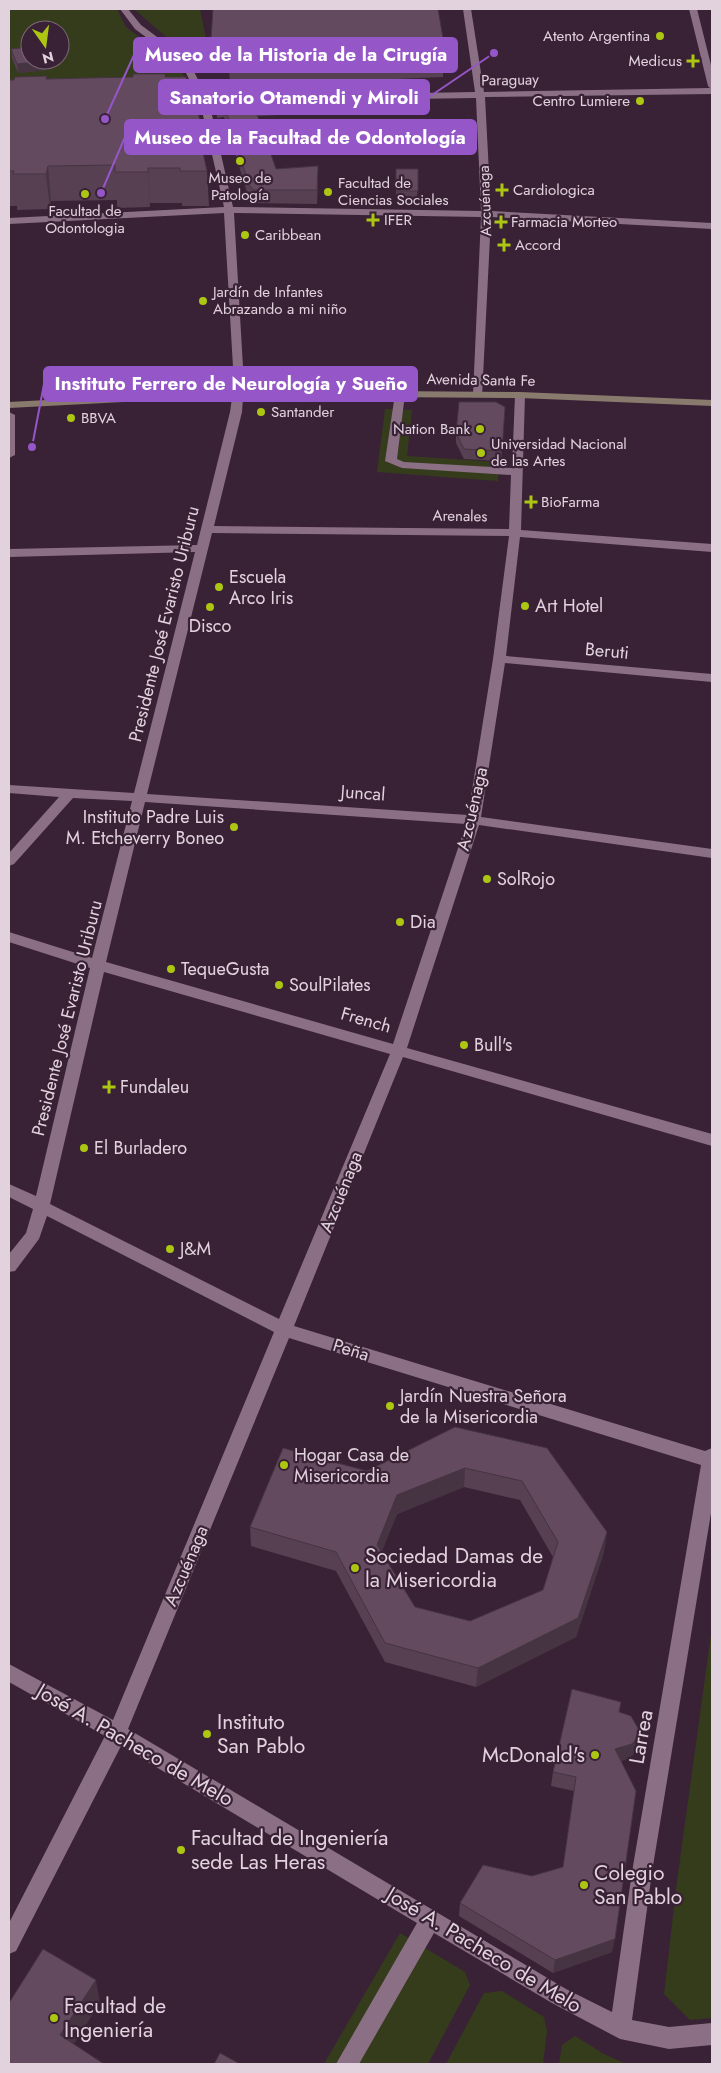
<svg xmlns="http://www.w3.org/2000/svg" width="721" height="2073" viewBox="0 0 721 2073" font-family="Jost,sans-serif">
<rect width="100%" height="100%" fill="#392235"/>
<!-- green -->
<path fill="#353c1c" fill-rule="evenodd" d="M9,9H117L126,27L155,49L176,61L194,95L189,97L9,101ZM30,30H60V60H30Z
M134,9H200L213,73H208Z
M385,409L412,410L407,456L499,462L498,481L377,472Z
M712,1627V2018L690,2020L664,1994L677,1881Z
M400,1933L465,1972L470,1985L428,2064H324Z
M502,1991L544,2017L547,2031L543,2064H446L484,1993Z
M575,2036L604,2054L626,2064H559L562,2045Z"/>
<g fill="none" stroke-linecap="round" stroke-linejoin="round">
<!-- street -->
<path fill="#8b7085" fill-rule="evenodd" d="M120,9H128L141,25L188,60L207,97L475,92L463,9H471L484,92L710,88L708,86L689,9H697L712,69V94L485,97L491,211L712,223V229L491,217L482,397H474L473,395L481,217L234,213L244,384L242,412L214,526L509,529L511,475L402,468L385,461L395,394L400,391L405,394L397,459L404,462L512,468L515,395L520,392L525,395L521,530L712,544V552L520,537L506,656L712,674V682L505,663L481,817L712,849V858L479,825L407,1048L712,1134V1146L403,1057L294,1326L705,1451L712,1448V1507L652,1872L632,2020L669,2027L712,2023V2045L669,2049L620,2039L552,2003L434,1933L359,2064H336L417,1923L121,1746L16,1951L9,1954V1923L105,1736L9,1682V1664L113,1720L274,1332L47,1216L39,1239L15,1271L9,1272V1254L26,1233L33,1209L9,1197V1184L36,1196L90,968L9,942V932L92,958L132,801L73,798L14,864L9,866V853L59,797L9,793V785L134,793L195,552L9,557V549L197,545L230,412L234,384L224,213L9,224V218L224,207L200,102L171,103L166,100L171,97H198L181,63L135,29ZM476,98L481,211L233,207L209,102ZM212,533L509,536L493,659L468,815L147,794ZM145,802L466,824L393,1044L106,962ZM104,972L390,1054L279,1319L50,1204ZM289,1338L701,1465L632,1872L612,2012L566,1989L128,1729Z
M9,412L15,415V455L9,458Z"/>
<!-- secondary -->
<path fill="#887b6d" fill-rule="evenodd" d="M237,390L520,392L712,400V406L520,398L237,396L9,408V402Z"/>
</g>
<!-- wall -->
<path fill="#564052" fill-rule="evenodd" d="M213,9L444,44L443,77L327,82L326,79L230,81L229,71H213L211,39Z
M11,49L46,61L47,70L18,73L12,58Z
M165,74V77L194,112L202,130L203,151L207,171L209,206H182V203H150V207L117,208V200L51,201L50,209L17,210V206H9V80L47,76V79L133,77Z
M216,102H277L278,115L258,116L276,169L318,166V179L317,204L254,203L249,199L224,117L217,118Z
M396,169H418L417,205H396Z
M505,407L501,461L464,459L456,443V433Z
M547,1448L604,1552L576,1637L476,1687L385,1662L336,1571L251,1546L250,1527L367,1471ZM464,1487L520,1500L553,1557L543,1590L470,1621L415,1607L381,1552L397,1514Z
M620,1712L637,1744L635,1752L629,1758L621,1761L612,1952L553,1973L459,1916L460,1903L532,1876L563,1867L574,1791L551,1786L553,1772Z"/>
<!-- shaded-wall -->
<path fill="#463442" d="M46,61L47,70L18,73L17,64Z
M48,166L51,201L50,209L46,174Z
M148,168L150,203V207L148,172Z
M465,1468L464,1487L397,1514L377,1564V1545L397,1495Z
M607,1532L604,1552L576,1637L476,1687L478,1668Z
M639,1730L635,1752L629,1758L613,1763L615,1749Z
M615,1939L612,1952L553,1973L555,1960Z
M96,1980L100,2003L65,2058L60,2035Z"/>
<!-- building -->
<path fill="#644a5f" stroke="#463442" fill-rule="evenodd" d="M213,9H438L444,44L327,49L326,47L228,48V39H211Z
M30,47V60H46V61L17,64L11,49Z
M133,74H165V77H186L194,112H198L202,130H198L207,171H180V168H148V172H115V165L48,166L46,174H13L14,171H9V80H14L15,77L47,76L46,79L133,77Z
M243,91H275L277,102L253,103L276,169L318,166L317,190H254L249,185L224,104H217L216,102Z
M396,169H418V191H396Z
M459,402H496L505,407L502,451L464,449L456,433Z
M455,1427L547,1448L607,1532L578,1618L478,1668L385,1643L336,1552L250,1527L283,1448L367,1471ZM465,1468L522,1481L558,1542L543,1590L470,1621L415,1607L377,1545L397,1495Z
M572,1689L621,1702L619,1712L631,1716L639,1730L637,1738L632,1744L615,1749L636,1791L615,1939L555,1960L460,1903L483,1865L532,1876L563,1867L576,1777L553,1772Z
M43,1949L96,1980L60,2035L104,2064H9V2003Z
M220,2053L240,2064H214Z"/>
<!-- markers -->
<g fill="#acc612" stroke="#392235" stroke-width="2">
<circle cx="660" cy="36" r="5"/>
<path d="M690.5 53.5h5v5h5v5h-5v5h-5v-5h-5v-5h5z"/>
<circle cx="640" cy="101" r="5"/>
<circle cx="240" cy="161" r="5"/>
<path d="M499.5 182.5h5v5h5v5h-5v5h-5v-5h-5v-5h5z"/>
<circle cx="328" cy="192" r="5"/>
<circle cx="85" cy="194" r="5"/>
<path d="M370.5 212.5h5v5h5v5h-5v5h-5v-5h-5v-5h5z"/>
<path d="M498.5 214.5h5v5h5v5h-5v5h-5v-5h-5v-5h5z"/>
<circle cx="245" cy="235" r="5"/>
<path d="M501.5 237.5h5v5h5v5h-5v5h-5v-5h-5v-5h5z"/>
<circle cx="203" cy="301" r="5"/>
<circle cx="261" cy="412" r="5"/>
<circle cx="71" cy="418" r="5"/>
<circle cx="480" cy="429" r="5"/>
<circle cx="481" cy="453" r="5"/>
<path d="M528.5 494.5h5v5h5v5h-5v5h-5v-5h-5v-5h5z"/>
<circle cx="219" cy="587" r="5"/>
<circle cx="525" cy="606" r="5"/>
<circle cx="210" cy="607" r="5"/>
<circle cx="234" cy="827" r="5"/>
<circle cx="487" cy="879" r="5"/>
<circle cx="400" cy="922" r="5"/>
<circle cx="171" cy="969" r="5"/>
<circle cx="279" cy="985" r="5"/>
<circle cx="464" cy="1045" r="5"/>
<path d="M106.5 1079.5h5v5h5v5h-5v5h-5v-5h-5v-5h5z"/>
<circle cx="84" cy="1148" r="5"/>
<circle cx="170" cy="1249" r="5"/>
<circle cx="390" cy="1406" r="5"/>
<circle cx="284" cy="1465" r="5"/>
<circle cx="355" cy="1568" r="5"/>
<circle cx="207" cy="1734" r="5"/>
<circle cx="595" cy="1755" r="5"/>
<circle cx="181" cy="1850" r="5"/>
<circle cx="584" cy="1885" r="5"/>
<circle cx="54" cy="2018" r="5"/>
</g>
<g text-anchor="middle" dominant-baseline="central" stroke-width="4.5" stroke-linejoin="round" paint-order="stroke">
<!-- far-poi labels -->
<g font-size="15" fill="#e2d2de" stroke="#392235" text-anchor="start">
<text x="650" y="36" text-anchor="end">Atento Argentina</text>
<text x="682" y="61" text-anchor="end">Medicus</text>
<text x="630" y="101" text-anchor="end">Centro Lumiere</text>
<text x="240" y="178" text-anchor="middle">Museo de<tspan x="240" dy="17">Patología</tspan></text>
<text x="338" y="183">Facultad de<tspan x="338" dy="17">Ciencias Sociales</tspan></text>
<text x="513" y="190">Cardiologica</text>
<text x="85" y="211" text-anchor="middle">Facultad de<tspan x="85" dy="17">Odontologia</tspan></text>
<text x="384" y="220">IFER</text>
<text x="511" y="222">Farmacia Morteo</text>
<text x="255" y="235">Caribbean</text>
<text x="515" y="245">Accord</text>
<text x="213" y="292">Jardín de Infantes<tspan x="213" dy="17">Abrazando a mi niño</tspan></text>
<text x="271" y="412">Santander</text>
<text x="81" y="418">BBVA</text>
<text x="470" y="429" text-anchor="end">Nation Bank</text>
<text x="491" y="444">Universidad Nacional<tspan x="491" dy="17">de las Artes</tspan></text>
<text x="541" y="502">BioFarma</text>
</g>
<!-- far-street labels -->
<g font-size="15" fill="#e2d2de" stroke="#392235">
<text transform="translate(510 80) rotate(-1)">Paraguay</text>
<text transform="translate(485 201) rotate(-92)">Azcuénaga</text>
<text transform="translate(481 380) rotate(1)">Avenida Santa Fe</text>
<text transform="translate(460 516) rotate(1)">Arenales</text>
</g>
<!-- poi labels -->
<g font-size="18" fill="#e2d2de" stroke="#392235" text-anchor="start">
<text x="229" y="577">Escuela<tspan x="229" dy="21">Arco Iris</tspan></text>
<text x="535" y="606">Art Hotel</text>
<text x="210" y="626" text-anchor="middle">Disco</text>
<text x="224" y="817" text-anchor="end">Instituto Padre Luis<tspan x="224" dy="21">M. Etcheverry Boneo</tspan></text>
<text x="497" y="879">SolRojo</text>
<text x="410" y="922">Dia</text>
<text x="181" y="969">TequeGusta</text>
<text x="289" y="985">SoulPilates</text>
<text x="474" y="1045">Bull's</text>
<text x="120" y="1087">Fundaleu</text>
<text x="94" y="1148">El Burladero</text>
<text x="180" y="1249">J&amp;M</text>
<text x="400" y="1396">Jardín Nuestra Señora<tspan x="400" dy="21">de la Misericordia</tspan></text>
<text x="294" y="1455">Hogar Casa de<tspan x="294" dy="21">Misericordia</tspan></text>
</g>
<!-- street labels -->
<g font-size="18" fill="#e2d2de" stroke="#392235">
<text transform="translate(164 624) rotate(-76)">Presidente José Evaristo Uriburu</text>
<text transform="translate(607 651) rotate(5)">Beruti</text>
<text transform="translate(363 793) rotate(4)">Juncal</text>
<text transform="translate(472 809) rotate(-77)">Azcuénaga</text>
<text transform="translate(67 1018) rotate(-76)">Presidente José Evaristo Uriburu</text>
<text transform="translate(366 1020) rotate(16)">French</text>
<text transform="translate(341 1192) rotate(-68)">Azcuénaga</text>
<text transform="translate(351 1350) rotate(17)">Peña</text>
<text transform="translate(186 1566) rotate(-67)">Azcuénaga</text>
</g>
<!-- near-poi labels -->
<g font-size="21" fill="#e2d2de" stroke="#392235" text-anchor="start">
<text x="365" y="1556">Sociedad Damas de<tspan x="365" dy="24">la Misericordia</tspan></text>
<text x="217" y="1722">Instituto<tspan x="217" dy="24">San Pablo</tspan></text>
<text x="585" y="1755" text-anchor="end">McDonald's</text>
<text x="191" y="1838">Facultad de Ingeniería<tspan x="191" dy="24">sede Las Heras</tspan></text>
<text x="594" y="1873">Colegio<tspan x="594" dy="24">San Pablo</tspan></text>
<text x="64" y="2006">Facultad de<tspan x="64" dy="24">Ingeniería</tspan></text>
</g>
<!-- near-street labels -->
<g font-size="21" fill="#e2d2de" stroke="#392235">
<text transform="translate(641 1737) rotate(-80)">Larrea</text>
<text transform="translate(135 1745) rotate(30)">José A. Pacheco de Melo</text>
<text transform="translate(484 1950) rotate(31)">José A. Pacheco de Melo</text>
</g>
</g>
<!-- callouts -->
<path fill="none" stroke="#9556c7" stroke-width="2" d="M105 119L134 55M494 53L429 97M101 193L125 137M32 447L44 384"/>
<g fill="#9556c7" stroke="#392235" stroke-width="2">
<circle cx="105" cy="119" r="5"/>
<circle cx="494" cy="53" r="5"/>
<circle cx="101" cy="193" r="5"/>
<circle cx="32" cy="447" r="5"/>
</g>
<g fill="#9556c7" stroke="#9556c7" stroke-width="2">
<rect x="134" y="38" width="323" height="34" rx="5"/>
<rect x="159" y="80" width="270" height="34" rx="5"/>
<rect x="125" y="120" width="351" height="34" rx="5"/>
<rect x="44" y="367" width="373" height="34" rx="5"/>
</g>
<g font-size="19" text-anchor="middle" font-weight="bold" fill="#fff">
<text x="296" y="61">Museo de la Historia de la Cirugía</text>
<text x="294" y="104">Sanatorio Otamendi y Miroli</text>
<text x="300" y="144">Museo de la Facultad de Odontología</text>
<text x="231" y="390">Instituto Ferrero de Neurología y Sueño</text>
</g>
<!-- border -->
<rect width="721" height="2073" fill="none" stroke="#e2d2de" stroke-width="20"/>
<!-- north arrow -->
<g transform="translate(45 45) rotate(166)"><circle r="24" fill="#392235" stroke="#7d6879"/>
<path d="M0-4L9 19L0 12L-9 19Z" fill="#acc612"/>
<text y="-8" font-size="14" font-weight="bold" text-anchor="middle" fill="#e2d2de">N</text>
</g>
</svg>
